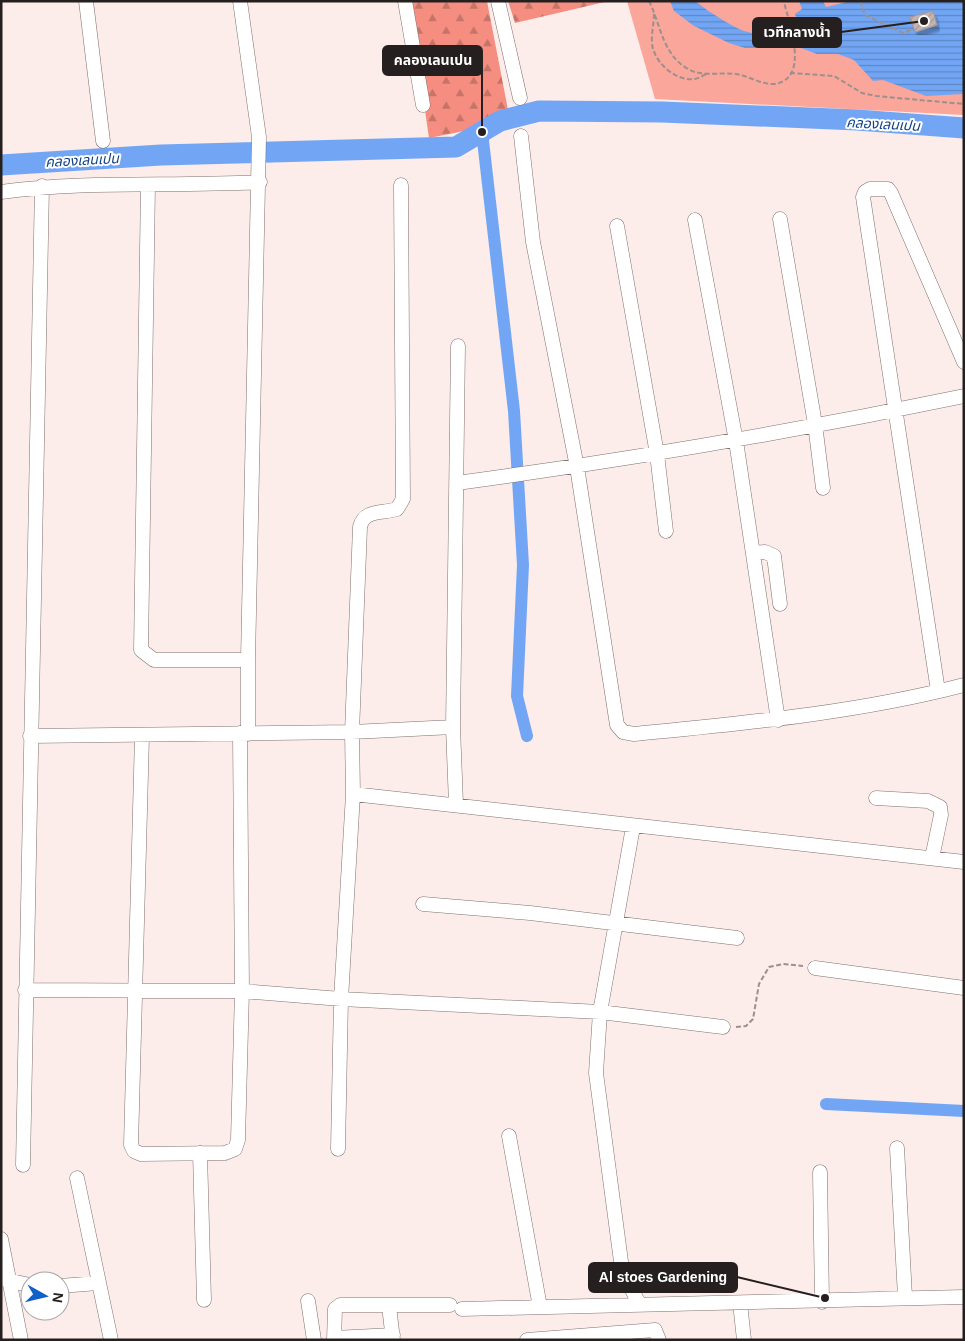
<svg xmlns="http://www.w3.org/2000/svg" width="965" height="1341" viewBox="0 0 965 1341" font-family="Helvetica,'Noto Sans Thai',sans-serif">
<defs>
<pattern id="forest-firs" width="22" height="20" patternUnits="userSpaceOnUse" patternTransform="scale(1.25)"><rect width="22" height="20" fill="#f58e80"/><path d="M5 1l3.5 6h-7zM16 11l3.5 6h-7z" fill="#c67468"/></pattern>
<pattern id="water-rules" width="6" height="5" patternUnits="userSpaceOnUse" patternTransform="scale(1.25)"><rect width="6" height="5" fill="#72a6f5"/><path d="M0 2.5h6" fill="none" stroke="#5d87c6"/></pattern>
<pattern id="building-hatch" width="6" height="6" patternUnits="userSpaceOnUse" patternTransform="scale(1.25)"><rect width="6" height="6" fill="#c3b4b2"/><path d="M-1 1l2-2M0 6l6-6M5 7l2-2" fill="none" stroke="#a79a99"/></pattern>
<filter id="shadow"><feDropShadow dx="3" dy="5.5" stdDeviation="1" flood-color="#0004"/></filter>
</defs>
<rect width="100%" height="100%" fill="#fcecea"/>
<!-- forest -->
<path fill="url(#forest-firs)" d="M409,1H487L508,110L469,130L429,138Z
M508,1H609L515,23Z"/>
<!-- green -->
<path fill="#faa69a" d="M627,1H964V115L655,99Z"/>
<!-- water -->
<path fill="url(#water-rules)" d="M670,1C677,1 687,0 694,1C699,3 705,9 710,12C743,33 761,45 797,20L795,14L802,9L799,1H823L826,7L851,1H964V94L926,96L883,80L873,81L854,60L838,54H817L785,42L759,48H745L729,43L694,26L674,11Z"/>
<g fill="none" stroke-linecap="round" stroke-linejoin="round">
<!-- canal -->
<path stroke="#72a6f5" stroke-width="12" d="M482,132L514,411L523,565L517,696L527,736
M826,1104L964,1111"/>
<!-- river -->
<path stroke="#72a6f5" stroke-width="21" d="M1,165L161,155L456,147L500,121L539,111L662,112L857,120L964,128"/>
</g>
<!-- building -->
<path fill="url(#building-hatch)" stroke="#a59795" filter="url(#shadow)" d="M933,11L937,25L915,32L910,17Z"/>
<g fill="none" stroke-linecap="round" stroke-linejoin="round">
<defs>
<path id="minor" d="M86,1L103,141
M240,1L259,137L248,660V734
M405,1L423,105
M498,1L520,98
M521,136L533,242L577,467L617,725L623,732L634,734C745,723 856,713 964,685
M148,185L141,650L154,660H248
M1,192C87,180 174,187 260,182
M780,219L815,424L823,488
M695,220L736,441L778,720
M617,226L657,454L666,531
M457,483C627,460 796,431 964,396
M753,553L765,552L774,556L780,604
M938,691L863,197L865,192L870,189H888L891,193L964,362
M30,736L352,732L453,727
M142,736L131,1145L134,1151L141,1154L225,1153L235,1149L238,1140L242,991L240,733
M353,794L964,862
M876,798L928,801L940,807L941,815L932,858
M456,804L453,727L458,346
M633,827L600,1012L596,1073L622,1269L639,1304
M423,904L530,913L737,938
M815,968L964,988
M25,990L242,991L341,999L600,1012L723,1027
M509,1136L540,1307
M897,1148L905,1297
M338,1149L341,999L353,794L352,732L360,527C364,509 382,514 397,509L403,499L401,185
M200,1153L204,1300
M23,1165L42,186
M820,1172L822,1302
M77,1178L111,1340
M1,1239L21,1340
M2,1279L30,1285
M60,1286L98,1283
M308,1301L314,1340
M740,1303L744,1340
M389,1306L393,1340
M462,1309L964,1297
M334,1338L393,1335
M334,1340L335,1309L340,1305H450
M527,1340L655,1330L659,1340"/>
</defs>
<!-- minor casing -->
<use href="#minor" stroke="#7f716f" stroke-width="15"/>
<!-- path -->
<path stroke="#9b908e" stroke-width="2" stroke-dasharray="5 2.5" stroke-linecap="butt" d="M649,1C661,25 662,54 688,69C701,77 721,72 736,74C749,76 760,84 773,84C811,81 789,23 784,2
M781,1H788
M860,1L865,15L903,33L914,29
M654,14C654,24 650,39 653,49C658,65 676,81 694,79C698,79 704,75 708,73
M790,73L834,76L862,93L876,96L964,104
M736,1027L746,1026L753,1019L759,984L769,967L783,964L803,966"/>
<!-- minor -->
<use href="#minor" stroke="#fff" stroke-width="14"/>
</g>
<g text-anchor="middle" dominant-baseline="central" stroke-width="4" stroke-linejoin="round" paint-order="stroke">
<!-- water labels -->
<g font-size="14" font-style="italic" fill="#114287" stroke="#fff">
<text transform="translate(883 124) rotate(3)">คลองเลนเปน</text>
<text transform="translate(82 160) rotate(-3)">คลองเลนเปน</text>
</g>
</g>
<!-- callouts -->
<path fill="none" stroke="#25201f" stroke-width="2" d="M924 21L841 32M482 132L482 60M825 1298L737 1277"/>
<g fill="#25201f" stroke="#fff" stroke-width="2">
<circle cx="924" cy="21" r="5"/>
<circle cx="482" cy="132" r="5"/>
<circle cx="825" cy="1298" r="5"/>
</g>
<g fill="#25201f" stroke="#25201f" stroke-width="2">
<rect x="753" y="18" width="88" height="29" rx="5"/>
<rect x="383" y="46" width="99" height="29" rx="5"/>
<rect x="589" y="1263" width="148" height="29" rx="5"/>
</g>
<g font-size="14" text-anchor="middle" font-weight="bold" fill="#fff">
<text x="797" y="37">เวทีกลางน้ำ</text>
<text x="433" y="65">คลองเลนเปน</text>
<text x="663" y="1282">Al stoes Gardening</text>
</g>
<!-- border -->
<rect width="965" height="1341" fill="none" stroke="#25201f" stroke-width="5"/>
<!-- north arrow -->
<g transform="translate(45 1296) rotate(98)"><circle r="24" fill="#ffffff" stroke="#a8a6a5"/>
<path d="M0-4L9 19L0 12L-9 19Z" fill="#1060ca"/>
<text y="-8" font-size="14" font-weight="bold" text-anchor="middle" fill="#25201f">N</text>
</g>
</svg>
